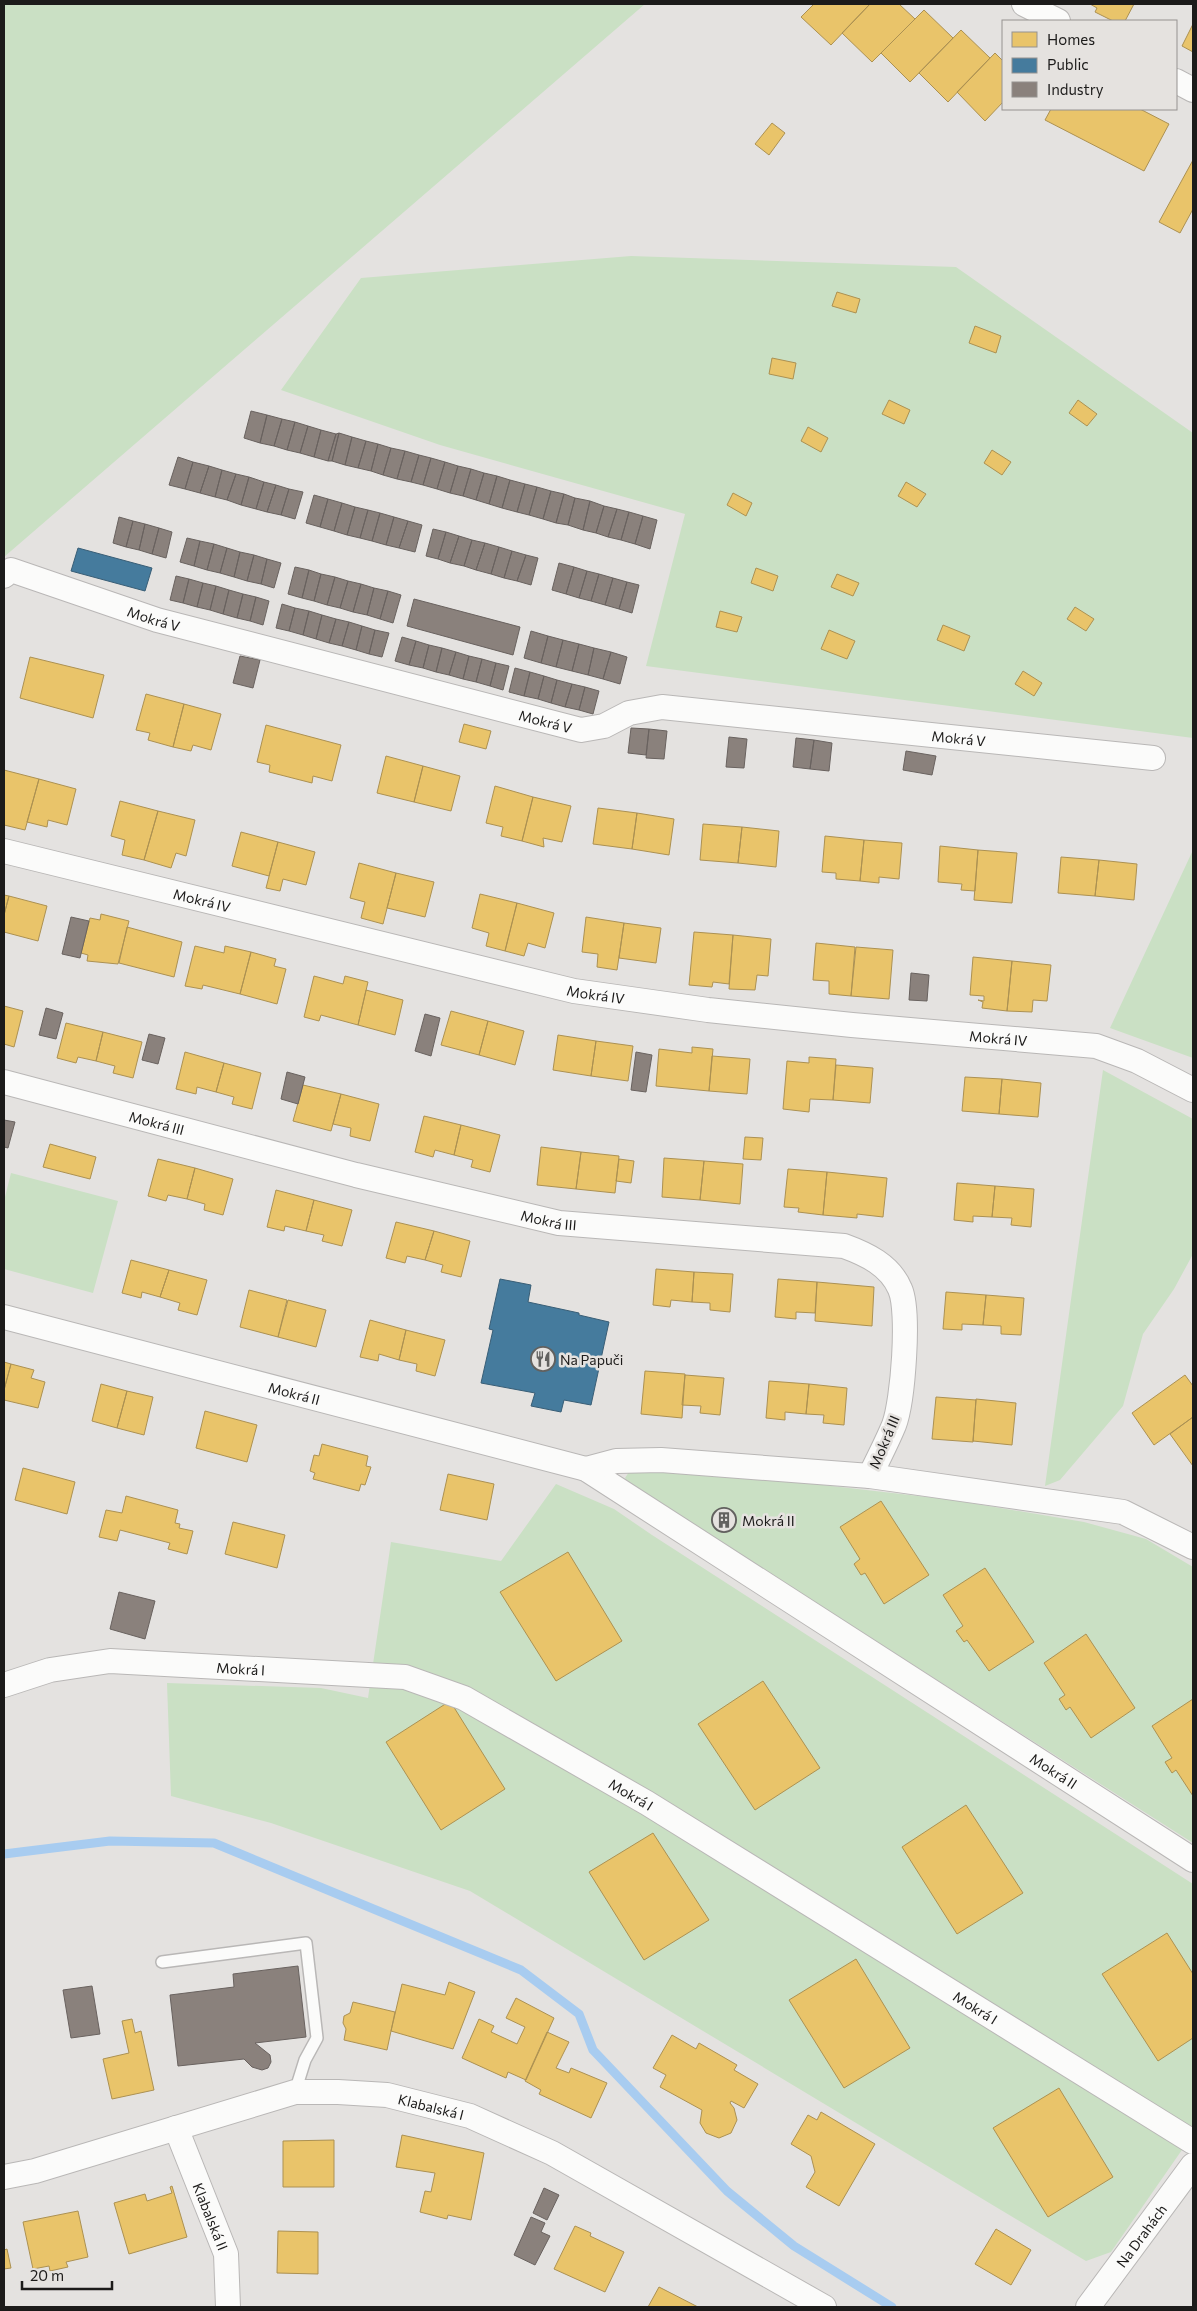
<svg xmlns="http://www.w3.org/2000/svg" width="1197" height="2311" viewBox="0 0 1197 2311" font-family="Commissioner,sans-serif">
<rect width="100%" height="100%" fill="#e4e2e0"/>
<!-- green -->
<path fill="#cae0c4" d="M4,4H645L4,557Z
M631,256L956,267L1193,433V738L646,666L685,514L440,445L281,390L361,278Z
M1193,850V1058L1110,1028Z
M1103,1070L1193,1119V1254L1174,1289L1143,1334L1123,1406L1060,1480L1045,1486Z
M11,1173L118,1201L93,1293L4,1269V1201Z
M631,1469L726,1474L953,1500L1084,1522L1146,1539L1193,1567V1843L628,1483L625,1478Z
M556,1484L614,1509L652,1535L1193,1884V2134L1111,2252L1086,2261L470,1891L271,1823L171,1796L167,1683L321,1688L368,1698L391,1542L501,1561Z"/>
<!-- homes -->
<path fill="#e9c46a" stroke="#ac9152" d="M814,4H870L831,45L801,17Z
M870,4H899L915,19L872,62L842,33Z
M1090,4H1134L1125,21H1113L1095,12L1097,8Z
M924,10L953,38L910,82L881,53Z
M1193,24V52L1182,46Z
M961,30L990,58L948,102L919,73Z
M995,53L1003,61V102L985,121L957,92Z
M1051,109H1140L1169,124L1144,171L1045,120Z
M772,123L785,133L769,155L755,144Z
M1193,160V209L1180,233L1159,222Z
M837,292L860,299L856,313L832,306Z
M975,326L1001,336L996,353L969,343Z
M772,358L796,363L793,379L769,374Z
M889,400L910,410L904,424L882,414Z
M1078,400L1097,414L1087,426L1069,413Z
M808,427L828,438L821,452L801,441Z
M992,450L1011,462L1002,475L984,463Z
M906,482L926,494L917,507L898,496Z
M733,493L752,503L746,516L727,505Z
M756,568L778,576L773,591L751,583Z
M837,574L859,583L853,596L831,587Z
M1075,607L1094,619L1086,631L1067,619Z
M720,611L742,617L737,632L716,627Z
M943,625L970,636L964,651L937,640Z
M829,630L855,641L847,659L821,649Z
M30,657L104,675L93,718L20,698Z
M1023,671L1042,683L1034,696L1015,684Z
M146,694L184,704L173,747L148,740L150,733L136,730Z
M184,704L221,714L211,750L193,745L191,751L173,747Z
M464,724L491,731L486,749L459,742Z
M266,725L341,745L332,781L313,776L312,783L269,772L270,765L257,762Z
M386,756L423,766L414,802L377,793Z
M423,766L460,776L451,811L414,802Z
M4,770L39,779L25,830L4,825Z
M39,779L76,789L67,825L48,820L47,827L27,822Z
M495,786L533,797L522,841L501,836L503,827L486,823Z
M533,797L571,806L562,842L543,838L544,847L522,841Z
M120,801L158,811L144,860L122,855L125,840L111,836Z
M598,808L637,813L632,849L593,844Z
M158,811L195,820L186,856L176,853L171,868L144,860Z
M637,813L674,819L669,855L632,849Z
M703,824L742,827L738,863L700,860Z
M742,827L779,831L776,867L738,863Z
M241,832L278,842L269,876L232,866Z
M825,836L864,840L860,881L836,879V873L822,872Z
M864,840L902,843L899,879L879,877V883L860,881Z
M278,842L315,852L306,885L283,879L280,891L266,888Z
M940,846L978,850L975,891L961,890L962,884L938,882Z
M978,850L1017,853L1012,903L974,900Z
M1061,857L1099,860L1095,896L1058,893Z
M1099,860L1137,864L1134,900L1095,896Z
M359,863L396,873L383,924L361,918L365,902L350,898Z
M396,873L434,882L425,917L387,908Z
M480,894L517,903L505,951L486,946L489,933L472,928Z
M4,895L9,896L4,915Z
M9,896L47,906L38,941L4,932V915Z
M517,903L554,913L545,948L528,943L524,956L505,951Z
M101,914L129,921L118,964L87,961L88,955L81,953L90,918L100,920Z
M586,917L624,923L617,970L597,967L598,954L582,952Z
M624,923L661,928L656,963L619,958Z
M127,927L182,942L174,977L119,963Z
M694,932L733,935L729,984L713,982L712,987L689,985Z
M733,935L771,939L768,976L757,975L755,990L729,989Z
M816,943L855,947L851,996L829,994V981L813,980Z
M195,946L224,953L225,946L251,952L240,994L203,985L202,989L185,986Z
M856,947L893,950L889,999L851,996Z
M251,952L276,959L274,966L286,969L277,1004L240,994Z
M973,957L1012,961L1007,1011L982,1008L983,1002L978,1000L984,1001V996L970,995Z
M1012,961L1051,965L1047,1001L1033,1000L1032,1012L1007,1011Z
M314,976L343,984L345,976L368,982L358,1025L321,1015L319,1021L304,1017Z
M366,990L403,1000L395,1035L358,1025Z
M4,1006L23,1011L14,1047L4,1044Z
M451,1011L488,1021L479,1055L441,1045Z
M488,1021L524,1031L515,1065L479,1055Z
M66,1023L103,1032L96,1061L78,1057L76,1063L57,1058Z
M103,1032L142,1042L133,1078L113,1073L115,1066L96,1061Z
M558,1035L596,1041L591,1076L553,1070Z
M596,1041L633,1046L628,1081L591,1076Z
M692,1047L713,1049L709,1091L656,1086L659,1049L692,1053Z
M185,1052L224,1063L216,1092L197,1087L196,1094L176,1089Z
M712,1056L750,1059L747,1094L709,1091Z
M809,1057L836,1059L833,1100L810,1099L809,1112L783,1109L787,1061L809,1063Z
M224,1063L261,1073L252,1109L232,1104L234,1097L216,1092Z
M836,1065L873,1068L870,1103L833,1100Z
M965,1077L1002,1079L999,1114L962,1111Z
M1002,1079L1041,1083L1038,1117L999,1114Z
M303,1085L341,1094L331,1131L293,1121Z
M341,1094L379,1104L370,1141L350,1136L351,1128L333,1124Z
M424,1116L461,1125L454,1155L435,1150L433,1157L415,1152Z
M461,1125L500,1135L490,1172L471,1167L473,1160L454,1155Z
M745,1137L763,1138L761,1160L743,1159Z
M50,1144L96,1157L90,1179L43,1167Z
M541,1147L581,1152L576,1189L537,1185Z
M581,1152L619,1156L615,1193L576,1189Z
M664,1158L704,1161L700,1200L662,1197Z
M158,1159L195,1168L187,1199L168,1195L166,1201L148,1196Z
M619,1159L634,1161L631,1183L616,1181Z
M704,1161L743,1164L740,1204L700,1200Z
M195,1168L233,1179L223,1215L204,1210L205,1204L187,1199Z
M788,1169L827,1172L823,1215L798,1212L799,1208L784,1207Z
M827,1172L887,1178L883,1217L857,1214V1218L823,1215Z
M957,1183L995,1186L992,1217L973,1216V1222L954,1220Z
M995,1186L1034,1189L1031,1227L1011,1225L1012,1218L992,1217Z
M276,1190L314,1200L306,1231L285,1226L284,1231L267,1227Z
M314,1200L352,1210L342,1246L322,1241L324,1235L306,1231Z
M396,1222L434,1231L425,1260L407,1256L405,1263L386,1258Z
M434,1231L470,1241L461,1277L441,1272L443,1265L425,1260Z
M131,1260L169,1270L160,1297L142,1292L141,1298L122,1293Z
M656,1269L694,1272L692,1302L671,1300L670,1307L653,1305Z
M169,1270L207,1280L197,1315L178,1310L180,1303L160,1297Z
M694,1272L733,1274L730,1312L710,1310V1303L692,1302Z
M778,1279L817,1282L815,1313L796,1312V1319L775,1317Z
M817,1282L874,1287L872,1326L815,1321Z
M249,1290L287,1300L278,1337L240,1327Z
M946,1292L986,1295L983,1325L962,1324V1330L943,1329Z
M986,1295L1024,1298L1021,1335L1001,1334V1326L983,1325Z
M288,1300L326,1310L316,1347L278,1337Z
M370,1320L406,1330L399,1360L379,1354L378,1361L360,1357Z
M406,1330L445,1340L435,1376L416,1371L417,1364L399,1360Z
M4,1362L11,1364L4,1390Z
M11,1364L34,1370L31,1378L45,1382L38,1408L4,1400V1390Z
M645,1371L685,1374L682,1418L641,1414Z
M685,1375L724,1378L720,1415L700,1413L701,1406L682,1405Z
M1185,1375L1193,1386V1417L1154,1445L1132,1413Z
M769,1381L809,1384L806,1414L785,1412V1420L766,1418Z
M101,1384L127,1391L117,1428L92,1421Z
M809,1384L847,1388L844,1425L823,1423L824,1415L806,1414Z
M127,1391L153,1397L144,1435L117,1428Z
M936,1397L976,1400L973,1442L932,1439Z
M976,1399L1016,1403L1012,1445L973,1441Z
M205,1411L257,1425L247,1462L196,1448Z
M1193,1417V1466L1170,1434Z
M322,1444L368,1456L366,1466L371,1467L365,1485L361,1484L359,1491L313,1479L315,1473L310,1471L314,1455L319,1456Z
M23,1468L75,1482L67,1514L15,1500Z
M448,1474L494,1484L487,1520L440,1510Z
M126,1496L178,1510L175,1523L180,1524L179,1528L193,1531L187,1554L168,1549L170,1543L120,1530L117,1541L99,1537L106,1510L122,1513Z
M881,1501L929,1575L884,1604L865,1573L861,1575L854,1564L860,1559L840,1527Z
M718,1512L734,1523L730,1529L714,1518Z
M233,1522L285,1535L277,1568L225,1554Z
M568,1552L622,1641L556,1681L500,1592Z
M985,1568L1034,1642L989,1671L967,1640L964,1642L956,1631L963,1626L943,1595Z
M1086,1634L1135,1708L1091,1738L1070,1707L1066,1710L1059,1699L1065,1695L1044,1663Z
M763,1681L820,1768L755,1810L698,1724Z
M1193,1699V1796L1176,1770L1172,1773L1165,1762L1172,1758L1152,1726Z
M450,1701L505,1789L441,1830L386,1742Z
M966,1805L1023,1893L957,1934L902,1847Z
M653,1833L709,1920L644,1960L589,1872Z
M1167,1933L1193,1974V2038L1158,2061L1102,1974Z
M856,1959L910,2048L844,2088L789,2000Z
M449,1982L475,1992L453,2049L391,2031L402,1984L445,1995Z
M516,1998L554,2018L526,2080L508,2072L506,2078L462,2058L479,2019L494,2026L491,2032L517,2044L525,2027L506,2018Z
M353,2002L395,2012L387,2050L344,2040L346,2029L343,2023L344,2016L350,2013Z
M132,2019L135,2033L141,2031L154,2090L112,2099L103,2059L129,2053L122,2021Z
M547,2032L569,2042L556,2068L569,2073L571,2068L607,2083L591,2118L539,2094L541,2090L525,2081Z
M672,2035L696,2049L699,2043L737,2065L734,2070L758,2084L744,2108L731,2101L730,2103L734,2108L737,2120L731,2133L719,2138L706,2133L700,2123L702,2110L660,2087L666,2075L653,2068Z
M1059,2088L1113,2177L1048,2217L993,2128Z
M821,2112L875,2144L839,2206L806,2187L815,2172L811,2156L791,2144L808,2115L817,2120Z
M402,2135L484,2153L471,2220L448,2215L447,2219L420,2212L425,2191L431,2192L435,2173L396,2167Z
M334,2140V2187H283V2141Z
M172,2186L187,2237L129,2254L114,2203L145,2194L147,2201L172,2193L170,2187Z
M78,2211L88,2257L66,2262L68,2267L50,2271L49,2266L33,2269L23,2222Z
M575,2226L591,2233L590,2236L624,2252L605,2292L554,2269Z
M996,2229L1031,2250L1011,2285L975,2264Z
M278,2231L318,2232V2274L277,2273Z
M7,2249L11,2268L4,2269V2250Z
M659,2287L698,2307H648Z"/>
<!-- public -->
<path fill="#457b9d" stroke="#395e76" d="M78,548L152,568L145,591L71,571Z
M500,1279L531,1285L528,1302L579,1313V1315L609,1322L591,1405L564,1400L561,1412L531,1406L535,1393L481,1383L493,1330L489,1329Z"/>
<!-- industry -->
<path fill="#8a817c" stroke="#69625f" d="M251,411L267,415L260,443L244,438Z
M267,415L282,419L274,446L260,443Z
M282,419L295,422L287,450L274,446Z
M295,422L308,426L300,453L287,450Z
M308,426L321,430L314,457L300,453Z
M321,430L336,434L328,461L314,457Z
M339,433L352,437L345,465L332,461Z
M339,433L332,461H328L336,434Z
M352,437L366,441L358,468L345,465Z
M366,441L378,444L371,471L358,468Z
M378,444L391,448L383,475L371,471Z
M391,448L405,451L397,479L383,475Z
M405,451L419,455L411,482L397,479Z
M419,455L431,458L423,485L411,482Z
M178,457L193,462L185,489L169,485Z
M431,458L445,462L437,489L423,485Z
M193,462L209,466L200,493L185,489Z
M445,462L458,466L450,493L437,489Z
M209,466L222,470L215,497L200,493Z
M458,466L471,469L463,496L450,493Z
M471,469L484,473L476,500L463,496Z
M222,470L236,474L227,500L215,497Z
M484,473L497,476L489,504L476,500Z
M236,474L249,477L241,505L227,500Z
M497,476L510,480L502,508L489,504Z
M249,477L264,482L256,509L241,505Z
M510,480L525,484L517,512L502,508Z
M264,482L276,485L267,512L256,509Z
M525,484L537,487L529,515L517,512Z
M276,485L289,489L281,515L267,512Z
M537,487L551,491L543,519L529,515Z
M289,489L303,492L295,519L281,515Z
M551,491L564,494L556,523L543,519Z
M564,494L575,498L568,525L556,523Z
M314,495L328,499L320,527L306,523Z
M575,498L590,501L583,530L568,525Z
M328,499L342,503L334,531L320,527Z
M590,501L604,506L596,533L583,530Z
M342,503L355,507L347,535L334,531Z
M604,506L617,509L608,537L596,533Z
M355,507L368,510L360,538L347,535Z
M617,509L629,512L621,540L608,537Z
M368,510L380,513L372,541L360,538Z
M629,512L643,516L635,544L621,540Z
M380,513L394,517L386,545L372,541Z
M643,516L657,520L650,549L635,544Z
M119,517L133,521L126,547L113,543Z
M394,517L408,521L399,548L386,545Z
M133,521L145,524L139,550L126,547Z
M408,521L422,525L415,552L399,548Z
M145,524L159,528L152,554L139,550Z
M159,528L172,532L166,558L152,554Z
M433,529L446,532L438,559L426,556Z
M446,532L459,536L450,563L438,559Z
M459,536L472,540L464,566L450,563Z
M187,538L200,541L194,566L180,562Z
M472,540L485,543L476,570L464,566Z
M200,541L214,544L207,570L194,566Z
M485,543L499,547L491,574L476,570Z
M214,544L227,548L220,573L207,570Z
M499,547L512,551L504,578L491,574Z
M227,548L240,552L234,577L220,573Z
M512,551L526,555L517,581L504,578Z
M240,552L254,555L247,581L234,577Z
M254,555L267,559L261,584L247,581Z
M526,555L538,558L531,585L517,581Z
M267,559L281,563L274,588L261,584Z
M559,563L574,567L566,594L552,590Z
M295,567L309,570L302,598L288,594Z
M574,567L587,571L579,598L566,594Z
M309,570L321,574L314,601L302,598Z
M587,571L599,574L591,601L579,598Z
M321,574L335,577L327,605L314,601Z
M599,574L613,578L605,605L591,601Z
M176,576L189,579L183,603L170,600Z
M335,577L348,581L340,608L327,605Z
M613,578L627,582L619,609L605,605Z
M189,579L203,583L197,607L183,603Z
M348,581L361,584L353,612L340,608Z
M627,582L639,585L632,613L619,609Z
M203,583L216,586L210,610L197,607Z
M361,584L374,588L367,615L353,612Z
M216,586L229,590L223,614L210,610Z
M374,588L388,591L380,619L367,615Z
M229,590L243,594L237,618L223,614Z
M388,591L401,595L393,623L380,619Z
M243,594L256,597L250,621L237,618Z
M256,597L269,601L263,625L250,621Z
M414,599L520,627L513,655L407,626Z
M282,604L295,608L289,631L276,628Z
M295,608L309,611L303,635L289,631Z
M309,611L322,615L316,639L303,635Z
M322,615L336,619L329,643L316,639Z
M336,619L349,622L342,646L329,643Z
M349,622L362,626L356,650L342,646Z
M362,626L375,630L369,654L356,650Z
M375,630L389,633L382,657L369,654Z
M531,631L548,636L541,663L524,658Z
M548,636L563,640L556,667L541,663Z
M402,637L416,641L409,665L395,661Z
M563,640L579,644L572,671L556,667Z
M416,641L429,645L423,668L409,665Z
M579,644L594,648L588,675L572,671Z
M429,645L442,648L436,672L423,668Z
M442,648L456,652L449,675L436,672Z
M594,648L611,652L603,679L588,675Z
M456,652L469,656L463,679L449,675Z
M611,652L627,657L620,684L603,679Z
M240,656L260,660L253,688L233,683Z
M469,656L482,659L476,682L463,679Z
M482,659L496,663L490,686L476,682Z
M496,663L509,666L503,690L490,686Z
M515,668L530,672L524,696L509,692Z
M530,672L544,676L538,699L524,696Z
M544,676L557,680L551,703L538,699Z
M557,680L572,684L565,707L551,703Z
M572,684L585,687L579,710L565,707Z
M585,687L599,691L593,714L579,710Z
M631,728L649,729L646,755L628,753Z
M649,729L667,731L664,759L646,758Z
M729,737L747,739L744,768L726,767Z
M796,738L814,740L810,769L793,767Z
M814,740L832,743L829,771L810,769Z
M906,751L936,756L932,775L903,770Z
M71,917L89,921L80,958L62,954Z
M911,973L929,975L927,1001L909,1000Z
M46,1008L63,1013L56,1039L39,1035Z
M425,1014L440,1018L431,1056L415,1051Z
M149,1034L165,1038L158,1064L142,1060Z
M636,1052L652,1055L646,1092L631,1090Z
M287,1072L305,1077L298,1104L281,1099Z
M4,1120L15,1122L8,1148L4,1147Z
M119,1592L155,1601L145,1639L110,1629Z
M298,1966L306,2037L255,2043L270,2055L271,2062L268,2068L262,2070L252,2067L244,2059L178,2066L170,1995L234,1987L233,1974Z
M92,1986L100,2034L71,2038L63,1990Z
M544,2188L559,2195L547,2220L533,2213Z
M531,2217L545,2223L541,2232L550,2236L535,2265L514,2255Z"/>
<g fill="none" stroke-linecap="round" stroke-linejoin="round">
<!-- stream -->
<path stroke="#a8ccf0" stroke-width="9" d="M4,1854L110,1841L214,1843L521,1970L579,2014L593,2050L727,2191L794,2246L892,2307"/>
<defs>
<path id="lane" d="M162,1962L306,1943L317,2038L305,2060L295,2092"/>
<g id="street">
<path d="M1024,4L1058,21"/>
<path d="M1176,81L1193,90"/>
<path id="s1" d="M4,576L11,570L157,620L581,730L604,726L629,713L662,707L1153,758"/>
<path id="s2" d="M4,851L574,991L708,1010L852,1025L1096,1046L1137,1061L1193,1090"/>
<path id="s3" d="M4,1082L356,1175L559,1223L844,1246C866,1254 890,1265 900,1289C910,1311 903,1401 894,1425C887,1442 878,1459 870,1476"/>
<path id="s4" d="M4,1317L586,1469L1193,1860"/>
<path d="M586,1469L616,1461L661,1460L870,1476L1123,1512L1193,1547"/>
<path id="s5" d="M4,1685L50,1670L110,1661L405,1677L464,1698L647,1803L1193,2142"/>
<path id="s6" d="M176,2128L226,2254L228,2307"/>
<path id="s7" d="M4,2177L35,2171L295,2092H338L387,2095L470,2116L552,2153L824,2307"/>
<path id="s8" d="M1088,2307L1193,2165"/>
</g>
</defs>
<!-- lane casing -->
<use href="#lane" stroke="#b9b7b6" stroke-width="14"/>
<!-- street casing -->
<use href="#street" stroke="#b9b7b6" stroke-width="26"/>
<!-- lane -->
<use href="#lane" stroke="#fbfbfa" stroke-width="11"/>
<!-- street -->
<use href="#street" stroke="#fbfbfa" stroke-width="24"/>
</g>
<!-- icons -->
<defs>
<symbol id="restaurant-ring" viewBox="-11 -11 22 22"><circle r="9.5" fill="#e5e2df" stroke="#62615f" stroke-width="1.5"/><path d="M-5-6h1v4h1v-4h1v4h1v-4h1v5L-1.5 .5V6h-2V.5L-5-1ZM5-6V6H3V1.5H1.5Q1.5-4 5-6Z" fill="#62615f"/></symbol>
<symbol id="building-ring" viewBox="-11 -11 22 22"><circle r="9.5" fill="#e5e2df" stroke="#62615f" stroke-width="1.5"/><path d="M-4-6H4V6H1V3H-1V6H-4ZM-2.5-4.3h1.7v1.8h-1.7ZM.8-4.3h1.7v1.8H.8ZM-2.5-1h1.7V.8h-1.7ZM.8-1h1.7V.8H.8Z" fill="#62615f"/></symbol>
</defs>
<g fill-rule="evenodd">
<use href="#restaurant-ring" x="529" y="1345" width="28" height="28"/>
<use href="#building-ring" x="710" y="1506" width="28" height="28"/>
</g>
<g text-anchor="middle" dominant-baseline="central" stroke-width="5" stroke-linejoin="round" paint-order="stroke">
<!-- street labels -->
<g font-size="14" fill="#1c1b1a" stroke="#e5e2df">
<text stroke="none"><textPath href="#s1" startOffset="160">Mokrá V</textPath></text>
<text stroke="none"><textPath href="#s1" startOffset="565">Mokrá V</textPath></text>
<text stroke="none"><textPath href="#s1" startOffset="985">Mokrá V</textPath></text>
<text stroke="none"><textPath href="#s2" startOffset="204">Mokrá IV</textPath></text>
<text stroke="none"><textPath href="#s2" startOffset="609">Mokrá IV</textPath></text>
<text stroke="none"><textPath href="#s2" startOffset="1014">Mokrá IV</textPath></text>
<text stroke="none"><textPath href="#s3" startOffset="158">Mokrá III</textPath></text>
<text stroke="none"><textPath href="#s3" startOffset="562">Mokrá III</textPath></text>
<text stroke="none"><textPath href="#s4" startOffset="300">Mokrá II</textPath></text>
<text transform="translate(884 1442) rotate(-67)">Mokrá III</text>
<text stroke="none"><textPath href="#s5" startOffset="240">Mokrá I</textPath></text>
<text stroke="none"><textPath href="#s4" startOffset="1158">Mokrá II</textPath></text>
<text stroke="none"><textPath href="#s5" startOffset="660">Mokrá I</textPath></text>
<text stroke="none"><textPath href="#s5" startOffset="1065">Mokrá I</textPath></text>
<text stroke="none"><textPath href="#s7" startOffset="441">Klabalská I</textPath></text>
<text stroke="none"><textPath href="#s6" startOffset="95">Klabalská II</textPath></text>
<text stroke="none"><textPath href="#s8" startOffset="89">Na Drahách</textPath></text>
</g>
<!-- poi labels -->
<g font-size="14" fill="#1c1b1a" stroke="#e5e2df" text-anchor="start">
<text x="560" y="1359">Na Papuči</text>
<text x="742" y="1520">Mokrá II</text>
</g>
</g>
<!-- border -->
<rect width="1197" height="2311" fill="none" stroke="#1c1b1a" stroke-width="10"/>
<!-- legend -->
<rect x="1002" y="20" width="175" height="90" fill="#e5e2df" stroke="#959290"/>
<rect x="1012" y="32" width="25" height="15" fill="#e9c46a" stroke="#959290"/>
<text x="1047" y="45" font-size="15" fill="#1c1b1a">Homes</text>
<rect x="1012" y="58" width="25" height="15" fill="#457b9d" stroke="#959290"/>
<text x="1047" y="70" font-size="15" fill="#1c1b1a">Public</text>
<rect x="1012" y="82" width="25" height="15" fill="#8a817c" stroke="#959290"/>
<text x="1047" y="95" font-size="15" fill="#1c1b1a">Industry</text>
<!-- scale -->
<path d="M22 2281v8h90v-8" fill="none" stroke="#1c1b1a" stroke-width="2.5"/>
<text x="30" y="2281" font-size="15" fill="#1c1b1a" stroke="#e5e2df" stroke-width="4" paint-order="stroke">20 m</text>
</svg>
